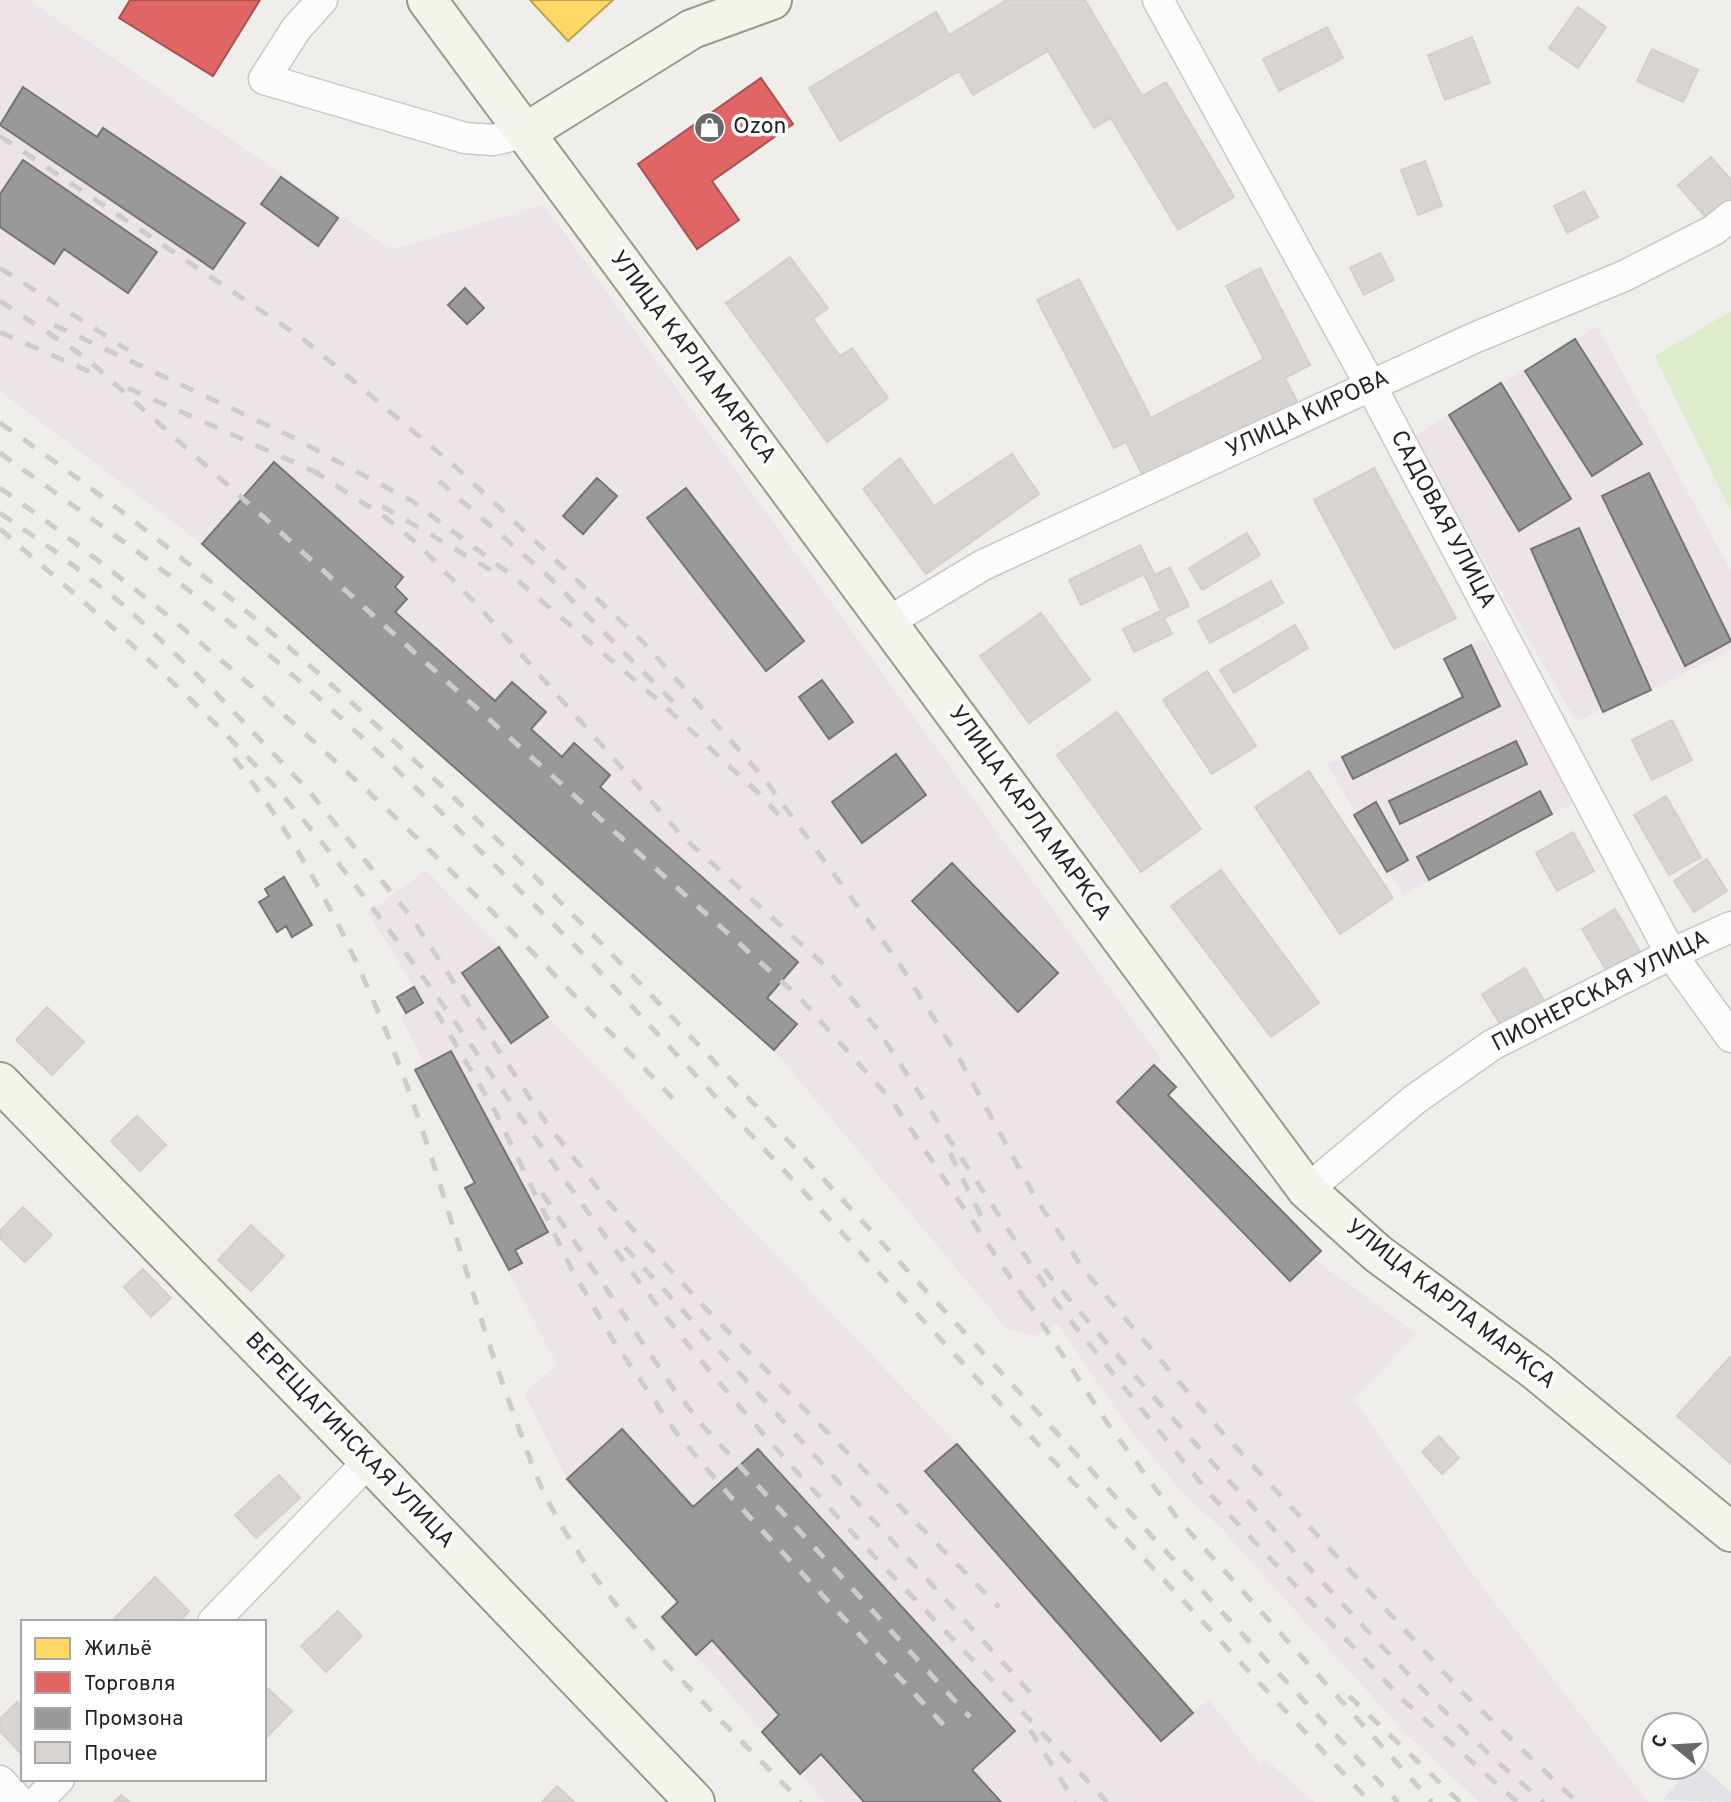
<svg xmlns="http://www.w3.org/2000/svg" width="1731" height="1802" viewBox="0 0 1731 1802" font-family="Overpass,sans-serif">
<rect width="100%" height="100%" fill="#f0eeeb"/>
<!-- industrial -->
<path fill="#ede4e9" d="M0,0H29L381,243L397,248L544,205L1161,1059L1155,1065L1176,1087L1169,1095L1321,1251L1314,1259L1417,1334L1354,1399L1472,1573L1648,1802H1479L1405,1733L1219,1526L1189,1500L1129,1429L1058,1324L1034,1336L1006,1328L774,1050L202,544L0,391Z
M1597,326L1731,571V650L1651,690L1576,721L1412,437Z
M1483,638L1579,800L1403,895L1327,764L1462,697L1444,659Z
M426,870L499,947L548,1017L957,1444L1192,1713L1209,1700L1260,1765L1267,1760L1314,1802H825L662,1617L678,1602L567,1479L524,1393L557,1365L465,1188L475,1182L415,1070L425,1064L400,1015L406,1013L397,997L414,987L368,913Z"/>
<!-- grass -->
<path fill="#ddeccb" d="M1731,311V512L1655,356Z"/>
<!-- plaza -->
<path fill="#e2e1e5" d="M1697,1762L1731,1792V1802L1662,1800Z"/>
<!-- homes -->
<path fill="#ffd966" stroke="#bda252" stroke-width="2" d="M530,0H613L568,41Z"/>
<!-- shops -->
<path fill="#e06666" stroke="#a75252" stroke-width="2" d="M130,0H260L213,76L119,18Z
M761,78L793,124L712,181L739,220L697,249L638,164Z"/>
<!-- industry -->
<path fill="#999" stroke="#757575" stroke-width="2" d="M23,87L97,137L103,128L245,223L213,269L0,125Z
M23,160L157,252L128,293L64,249L54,264L0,227V194Z
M281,177L338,218L318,246L261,204Z
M465,288L484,308L467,324L448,305Z
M1575,339L1642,444L1592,476L1525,371Z
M1501,383L1571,499L1519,531L1449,415Z
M274,462L403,577L395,587L407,599L395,612L495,701L512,682L546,712L531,729L562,757L574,743L610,775L600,787L798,962L767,998L797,1024L774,1050L202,544Z
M1649,473L1731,641L1685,666L1602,496Z
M597,478L617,496L583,534L563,516Z
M686,488L804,641L766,671L647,518Z
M1579,528L1651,690L1603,712L1531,549Z
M1471,645L1500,706L1353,779L1342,757L1463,697L1444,659Z
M822,680L853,722L829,739L799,697Z
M1516,741L1527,764L1400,824L1389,801Z
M896,754L926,795L862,843L832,802Z
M1540,791L1552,814L1429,880L1417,857Z
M1376,802L1408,860L1387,872L1354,815Z
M952,863L1058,973L1018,1012L912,901Z
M284,877L312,925L292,937L286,926L277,932L259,902L269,896L265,889Z
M499,947L548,1017L511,1043L462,973Z
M414,987L423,1003L406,1013L397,997Z
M451,1051L548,1232L515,1250L522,1263L509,1270L465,1188L475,1183L415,1070Z
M1154,1065L1176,1087L1168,1095L1321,1251L1290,1281L1117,1102Z
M622,1429L693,1507L758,1449L1015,1731L972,1770L1001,1802H864L821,1754L800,1774L762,1732L779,1715L712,1640L696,1655L662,1617L678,1602L567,1479Z
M957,1444L1193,1713L1161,1741L925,1471Z"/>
<!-- building -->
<path fill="#d7d4d2" stroke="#d3d0cc" stroke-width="2" d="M1007,0H1085L1142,96L1166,82L1234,197L1178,230L1111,118L1094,128L1048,51L973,95L959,71L840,141L809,88L936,12L949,35Z
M1578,7L1606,27L1578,68L1549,48Z
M1327,27L1343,58L1279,91L1263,59Z
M1472,37L1490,83L1445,100L1428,55Z
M1652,49L1698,70L1683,102L1637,81Z
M1711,157L1731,180V203L1709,221L1678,185Z
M1425,161L1442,206L1418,215L1401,170Z
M1584,191L1598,217L1567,233L1554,206Z
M1380,253L1394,280L1364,295L1350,268Z
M790,257L828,308L813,319L840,356L852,348L888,398L827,442L726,303Z
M1260,268L1310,365L1285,378L1298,403L1146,482L1126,442L1114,448L1037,300L1079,279L1151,418L1264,359L1226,286Z
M1012,454L1039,494L926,574L863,489L900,458L934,506Z
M1374,468L1456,618L1394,649L1314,500Z
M1247,533L1260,555L1202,590L1189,568Z
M1140,545L1155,575L1170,567L1189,606L1164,618L1172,634L1134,652L1123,629L1161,611L1144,574L1081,605L1069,580Z
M1271,581L1283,603L1210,643L1198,621Z
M1041,613L1090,680L1029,723L980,656Z
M1295,625L1308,648L1234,693L1220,670Z
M1207,671L1256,746L1212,774L1163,700Z
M1117,712L1201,829L1141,872L1057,755Z
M1672,720L1692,760L1652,780L1632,740Z
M1309,771L1393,898L1340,934L1255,807Z
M1666,796L1701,857L1669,875L1634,815Z
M1573,832L1594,871L1557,891L1536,853Z
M1707,859L1727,891L1694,912L1674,881Z
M1221,870L1319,1003L1271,1037L1171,906Z
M1615,909L1644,958L1610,977L1582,929Z
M1525,968L1546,1004L1503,1029L1482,994Z
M47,1007L84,1042L52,1075L16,1040Z
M137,1116L166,1145L140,1171L111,1141Z
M23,1207L52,1235L25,1262L0,1238V1231Z
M251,1225L284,1256L251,1291L218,1260Z
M143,1269L171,1298L151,1317L124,1287Z
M1730,1357L1731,1358V1464L1677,1416Z
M1439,1436L1459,1458L1442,1474L1422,1452Z
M279,1475L300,1498L256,1538L235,1515Z
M155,1577L189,1611L179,1622H117L114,1619Z
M338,1611L362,1636L326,1672L301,1646Z
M264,1685L292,1711L264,1740Z
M17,1702L23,1708V1756L0,1731V1719Z
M557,1786L574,1802H542Z
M121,1795L129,1802H114Z"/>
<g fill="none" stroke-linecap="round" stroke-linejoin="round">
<defs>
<path id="street" d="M322,0L296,29L264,79L465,138L493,140L525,133
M1158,0L1371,386L1671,954L1731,1037
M888,622L983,565L1474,338L1624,276L1714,230L1731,216
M1307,1190L1414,1100L1492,1045L1671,954L1731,927
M213,1622L369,1461
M0,1781L20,1802
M37,1802L59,1779"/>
<path id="secondary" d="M427,0L1307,1190L1377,1253L1536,1371L1731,1532
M525,133L692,29L772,0
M0,1082L369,1461L695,1802"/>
</defs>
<!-- street casing -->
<use href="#street" stroke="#c9c8c7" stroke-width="33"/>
<!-- secondary casing -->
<use href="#secondary" stroke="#999a82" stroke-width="42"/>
<!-- street -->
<use href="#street" stroke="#fdfcfc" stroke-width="30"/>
<!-- secondary -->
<use href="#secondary" stroke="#f4f4ed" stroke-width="38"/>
<!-- rail -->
<path stroke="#ccc" stroke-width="5" stroke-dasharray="14 14" stroke-linecap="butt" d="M0,136L302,338L457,468L644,643L763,777L899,963L960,1060L1036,1199L1084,1270L1220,1430L1464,1694L1577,1802
M0,268L128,350
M0,301L86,358L799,997L892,1101L1030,1307
M54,325L286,434L412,501L510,574L658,700L757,792
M0,332L99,376
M128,388L320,474
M0,423C344,661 614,950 895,1257C1062,1439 1230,1621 1398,1802
M0,453C80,511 162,567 239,630C363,731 475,845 587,958L1370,1802
M312,470L385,517L419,545L482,610L683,837L822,963L878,1030L1054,1300L1208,1492L1403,1700L1517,1802
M439,481L548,576L676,705
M0,488C252,666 470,883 681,1107
M382,506L494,572
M0,513L56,552L125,606L214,691L309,791L411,917L545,1121L609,1203L709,1312L999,1607
M0,529C104,620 212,710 301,817C433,976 539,1155 667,1318C800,1488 960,1643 1107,1802
M234,758C329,880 391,1028 437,1175C463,1258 486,1342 517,1423C525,1445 533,1469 543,1491C602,1612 709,1706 801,1802
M750,784L788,825
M436,1011L495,1111L571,1268L613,1340L675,1431L730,1496L952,1734
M950,1153L984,1222
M542,1193L673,1388L704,1427L970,1717
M625,1247L1036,1699
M1044,1269C1131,1374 1222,1474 1315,1574C1388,1653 1461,1734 1544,1802
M1026,1299L1108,1424L1178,1519L1432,1802
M1349,1696L1460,1802
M1030,1730L1075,1802"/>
</g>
<!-- icons -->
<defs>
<symbol id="shop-disc" viewBox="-11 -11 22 22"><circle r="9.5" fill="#6a6968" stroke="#fff"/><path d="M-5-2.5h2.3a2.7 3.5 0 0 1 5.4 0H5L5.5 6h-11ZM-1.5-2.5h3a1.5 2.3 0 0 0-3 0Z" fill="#fff"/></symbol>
</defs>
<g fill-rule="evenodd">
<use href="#shop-disc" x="692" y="110" width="35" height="35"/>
</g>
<g text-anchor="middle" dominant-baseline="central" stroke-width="7" stroke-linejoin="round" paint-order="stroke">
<!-- poi labels -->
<g font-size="23" fill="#222" stroke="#fff" text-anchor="start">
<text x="733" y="127">Ozon</text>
</g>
<!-- street labels -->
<g font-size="23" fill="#222" stroke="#fff">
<text transform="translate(692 358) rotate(53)">УЛИЦА КАРЛА МАРКСА</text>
<text transform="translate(1308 415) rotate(-25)">УЛИЦА КИРОВА</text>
<text transform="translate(1442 520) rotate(62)">САДОВАЯ УЛИЦА</text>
<text transform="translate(1029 814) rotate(54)">УЛИЦА КАРЛА МАРКСА</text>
<text transform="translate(1601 992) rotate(-27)">ПИОНЕРСКАЯ УЛИЦА</text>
<text transform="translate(1450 1305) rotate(38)">УЛИЦА КАРЛА МАРКСА</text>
<text transform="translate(349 1441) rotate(46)">ВЕРЕЩАГИНСКАЯ УЛИЦА</text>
</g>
</g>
<!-- legend -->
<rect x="21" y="1620" width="245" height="161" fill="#ffffff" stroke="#a7a7a7" stroke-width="2"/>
<rect x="35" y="1638" width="35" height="21" fill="#ffd966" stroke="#a7a7a7" stroke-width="2"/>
<text x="84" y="1655" font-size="21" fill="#222222">Жильё</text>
<rect x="35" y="1672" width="35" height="21" fill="#e06666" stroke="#a7a7a7" stroke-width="2"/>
<text x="84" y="1690" font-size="21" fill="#222222">Торговля</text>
<rect x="35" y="1708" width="35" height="21" fill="#999999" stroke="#a7a7a7" stroke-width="2"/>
<text x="84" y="1725" font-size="21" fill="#222222">Промзона</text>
<rect x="35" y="1742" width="35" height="21" fill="#d7d4d2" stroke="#a7a7a7" stroke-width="2"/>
<text x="84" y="1760" font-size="21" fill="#222222">Прочее</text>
<!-- north arrow -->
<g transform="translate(1675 1746) rotate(288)"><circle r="33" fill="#ffffff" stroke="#a7a7a7" stroke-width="2"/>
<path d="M0-5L12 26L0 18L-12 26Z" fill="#6a6968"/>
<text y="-10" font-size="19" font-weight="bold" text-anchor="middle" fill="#222222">С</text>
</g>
</svg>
